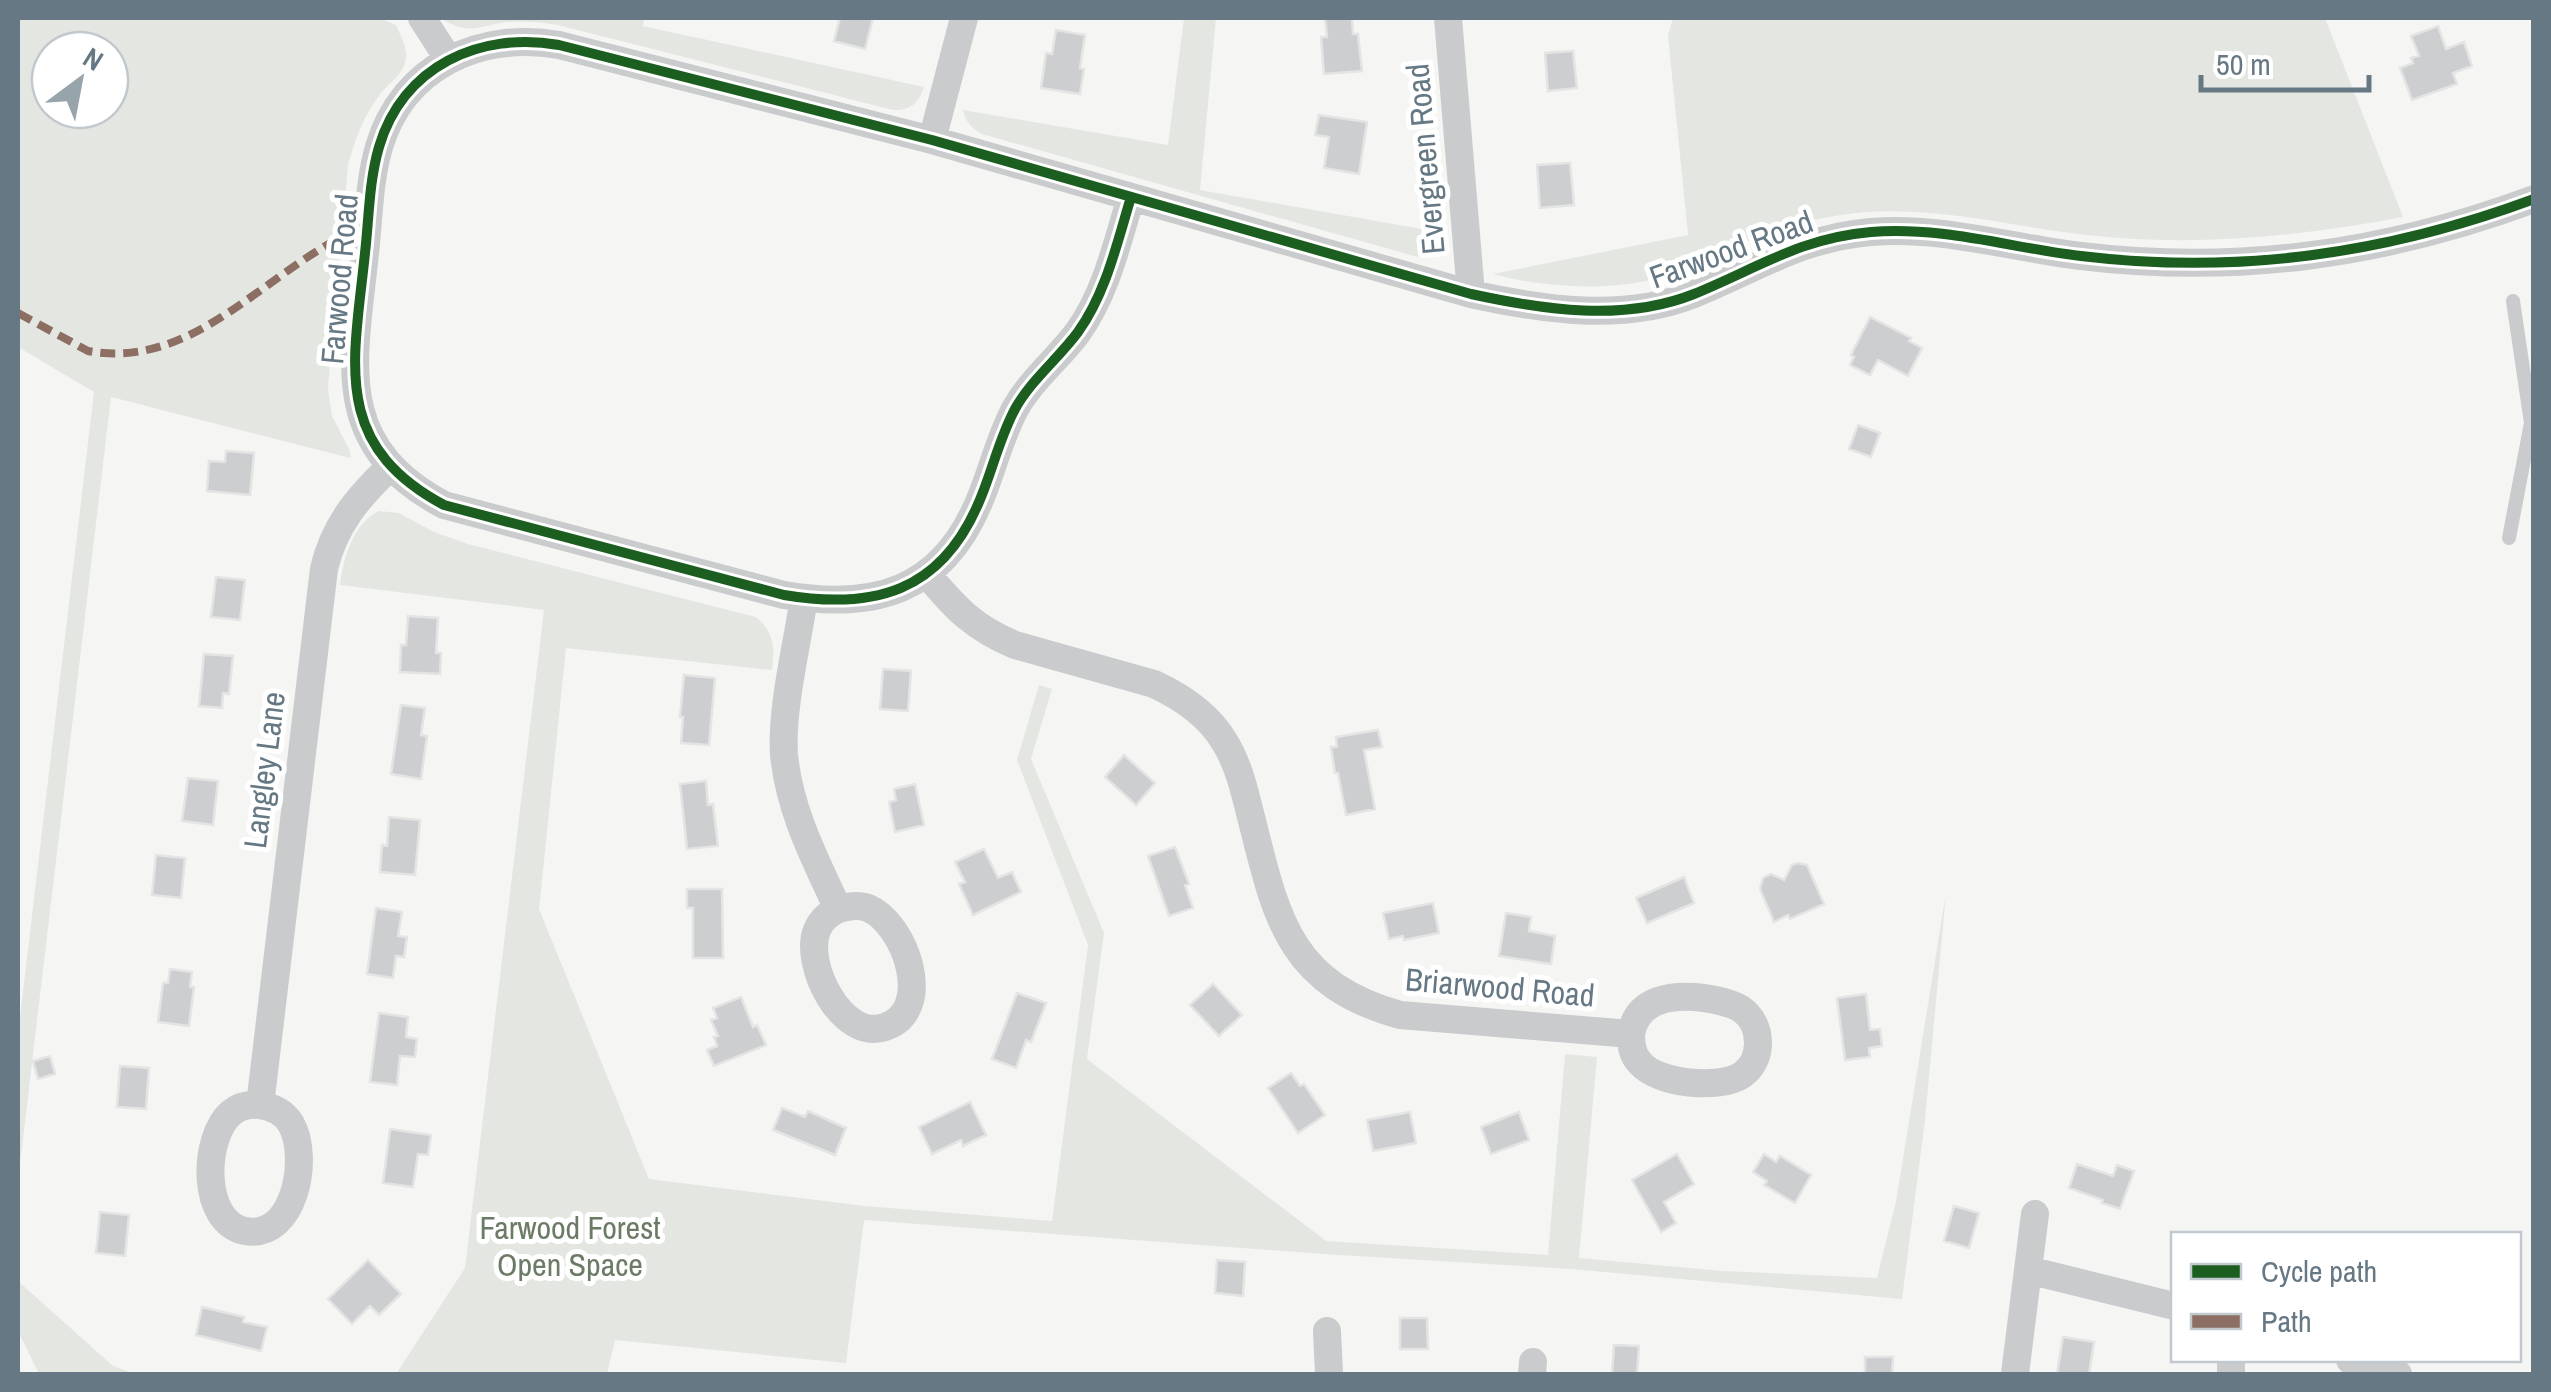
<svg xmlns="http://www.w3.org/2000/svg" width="2551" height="1392" viewBox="0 0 2551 1392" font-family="'Archivo Narrow',sans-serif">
<rect width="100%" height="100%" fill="#f5f5f4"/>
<!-- green -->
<path fill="#e4e7e1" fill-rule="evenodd" d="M18,18H379L396,25C401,37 409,50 405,63C402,75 388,84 381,93C364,115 355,139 348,165L328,388L332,416L350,451V458L111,397L18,1181V1034L94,392L18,347ZM50,50H110V110H50Z
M452,18H644L643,26L924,87C919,103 910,111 893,110L558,25C543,22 527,21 510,22C480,24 471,37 442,19Z
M1184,18H1216L1200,190L1444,233L1438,249L1422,257L1414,256L982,134C971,128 966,122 963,110L1168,145Z
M1673,18H2325L2403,217C2298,237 2193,247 2086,235C2001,225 1915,200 1829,217C1802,222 1775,230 1749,241C1733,249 1718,258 1701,265C1635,292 1562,292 1493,274L1688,235L1668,36Z
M379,511L399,513L434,532L468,544L756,617C774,632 775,647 772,670L566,648L539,909L649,1179L865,1206L1052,1221L1088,945L1017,760L1039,685L1052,689L1031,759L1104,933L1087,1059L1326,1241L1548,1255L1565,1054L1597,1057L1579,1258L1723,1271L1877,1278L1896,1202L1946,893L1925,1120L1902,1299L1571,1269L1323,1254L864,1220L846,1363L615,1340L607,1374H396L465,1268L544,610L340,585C343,559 353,523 379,511Z
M18,1281L113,1366L134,1374H39L18,1331Z"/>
<!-- building -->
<path fill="#cccecf" stroke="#e4e4e4" stroke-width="2.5" d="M840,18H873L865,49L834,41Z
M1325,18H1352L1353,34H1358L1362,71L1324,74L1321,37H1327Z
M2438,26L2446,49L2464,42L2472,66L2453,73L2457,84L2412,100L2400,68L2413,63L2411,58L2419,56L2411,36Z
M1056,30L1085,35L1080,68L1084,69L1080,94L1041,88L1046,53L1052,54Z
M1573,51L1577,88L1548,91L1545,53Z
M1319,115L1367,122L1359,174L1324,168L1329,137L1315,135Z
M1570,163L1574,205L1540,208L1537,165Z
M1870,317L1911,338L1909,341L1922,348L1908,376L1878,360L1870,375L1850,365L1854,357L1851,355Z
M1858,425L1880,433L1871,457L1849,449Z
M226,451L254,453L250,495L207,491L209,461L225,462Z
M216,577L245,580L240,620L211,617Z
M408,616L438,618L436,653H441L440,674L400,672L401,645H406Z
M204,654L233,656L229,694L223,693L222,708L199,706Z
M883,669L911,671L908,711L880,709Z
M684,675L715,678L709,745L681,743L683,717H680Z
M401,705L425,708L421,735L427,736L421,779L391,774Z
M1378,730L1382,747L1364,750L1375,809L1346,815L1338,773H1335L1331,747H1337L1336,737Z
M1124,755L1155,783L1136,805L1105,777Z
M188,778L218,781L213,825L182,821Z
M706,781L708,805L713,804L718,846L687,849L680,784Z
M915,784L924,825L895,832L889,802L896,800L894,789Z
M389,817L420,820L415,875L380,872L382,845L387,846Z
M1175,847L1189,884L1185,885L1193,908L1169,916L1148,856Z
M984,849L998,878L1012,872L1021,892L973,915L959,884L965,882L955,862Z
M156,855L185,858L181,898L152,895Z
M1798,863L1807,865L1824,904L1790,919L1788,915L1774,922L1760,889L1763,878L1771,874L1784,880L1792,865Z
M1684,877L1694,903L1647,923L1636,898Z
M687,889H722L723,958H693V908H687Z
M1433,903L1439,933L1404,940L1403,936L1389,939L1383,913Z
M376,908L402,912L398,936L407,937L404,957L396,956L393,978L367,974Z
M1506,913L1531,917L1529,931L1555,936L1551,964L1499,956Z
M170,969L192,972L190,987H194L189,1026L158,1022L163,983H168Z
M1213,984L1242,1015L1219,1036L1190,1005Z
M1017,993L1046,1003L1031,1042L1026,1040L1016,1068L992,1059Z
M1866,994L1870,1030L1880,1029L1882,1046L1869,1048L1870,1057L1845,1060L1837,998Z
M741,997L753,1027L757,1025L766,1045L714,1066L707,1050L717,1046L714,1037L718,1036L711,1020L717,1018L713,1008Z
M379,1013L408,1017L406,1037L417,1039L415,1057L400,1056L397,1085L370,1082Z
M50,1056L55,1074L38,1079L33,1061Z
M120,1066L149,1068L146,1109L117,1107Z
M1291,1073L1300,1086L1304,1084L1325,1115L1298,1133L1268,1088Z
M970,1102L986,1135L963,1146L961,1140L932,1154L919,1127Z
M782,1108L805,1117L808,1111L846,1128L835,1155L773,1130Z
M1410,1112L1416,1143L1373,1151L1367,1120Z
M1519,1112L1529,1140L1491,1154L1481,1127Z
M390,1129L431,1135L428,1155L418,1154L413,1187L383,1183Z
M1677,1154L1694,1184L1664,1202L1676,1223L1661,1232L1632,1180Z
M1764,1154L1776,1162L1780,1156L1811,1175L1795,1203L1764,1185L1767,1181L1753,1172Z
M2077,1164L2113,1176L2117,1165L2134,1171L2120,1209L2102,1203L2103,1200L2069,1188Z
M1954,1206L1979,1213L1969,1248L1944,1241Z
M100,1212L129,1215L125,1256L96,1253Z
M368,1260L401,1294L379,1315L370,1306L352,1324L328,1299Z
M1217,1260L1245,1262L1243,1296L1215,1293Z
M202,1307L244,1317L243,1322L267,1327L261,1351L196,1335Z
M1400,1318H1427L1428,1349H1400Z
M2063,1337L2094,1342L2089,1374H2057Z
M1614,1345L1639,1346L1637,1374H1612Z
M1865,1357H1893L1892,1374H1865Z"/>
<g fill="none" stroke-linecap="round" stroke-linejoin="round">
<!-- lane -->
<path stroke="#cacbcc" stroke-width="14" d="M2513,301L2531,423H2534
M2509,538L2531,423"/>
<!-- street -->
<path stroke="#cacbcc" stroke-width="28" d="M422,18L449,60
M1448,18L1471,294
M932,140L964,18
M1131,197C1117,243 1106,293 1078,332C1058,359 1031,380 1015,409C999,439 992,472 979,502C941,592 874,610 784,595L444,505C330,444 354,361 365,253C369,218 369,181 379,147C403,66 480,31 559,45L932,140L1471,294C1544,310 1624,322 1694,294C1758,268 1800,238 1871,232C1942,226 2012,248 2081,256C2238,275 2386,254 2534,199
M927,574C955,608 974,628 1015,645L1154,684C1182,697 1208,714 1224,741C1238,763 1244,789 1250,813C1276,915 1286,983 1400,1015L1631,1034C1631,1045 1632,1055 1640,1063C1658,1084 1719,1090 1742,1075C1764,1060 1763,1024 1741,1009C1730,1002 1716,1000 1704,998C1673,994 1637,998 1631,1034
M804,598C797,645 781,709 784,754C789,810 815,859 838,909C828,914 821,920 817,930C803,964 842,1042 885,1027C936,1010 905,923 868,908C858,904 848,906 838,909
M260,1105C273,1107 284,1112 291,1124C310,1157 295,1240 245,1231C200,1222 203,1137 231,1113C239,1106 249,1104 260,1105L324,569C334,525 359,496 391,466
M2028,1270L2174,1306
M1327,1331L1329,1374
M2350,1360L2398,1374
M1532,1374L1533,1362
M2015,1374L2035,1214
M2231,1374V1360"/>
<!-- quiet -->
<path stroke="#8d6e63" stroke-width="8" stroke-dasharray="15 8" stroke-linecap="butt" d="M18,313L88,351C171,366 232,309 296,265C319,249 344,235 369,221"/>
<defs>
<path id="cycleway" d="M1131,197C1117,243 1106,293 1078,332C1058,359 1031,380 1015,409C999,439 992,472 979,502C941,592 874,610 784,595L444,505C330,444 354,361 365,253C369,218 369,181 379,147C403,66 480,31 559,45L932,140L1471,294C1544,310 1624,322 1694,294C1758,268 1800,238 1871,232C1942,226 2012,248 2081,256C2238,275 2386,254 2534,199"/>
</defs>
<!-- cycleway casing -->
<use href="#cycleway" stroke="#fff" stroke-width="16"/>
<!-- cycleway -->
<use href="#cycleway" stroke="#1b5e20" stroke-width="10"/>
</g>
<g text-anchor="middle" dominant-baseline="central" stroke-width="10" stroke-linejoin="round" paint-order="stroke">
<!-- street labels -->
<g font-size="32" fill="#667884" stroke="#fff">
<text transform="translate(1425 159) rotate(-95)">Evergreen Road</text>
<text transform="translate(1731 249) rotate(-20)">Farwood Road</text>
<text transform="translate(339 279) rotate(-85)">Farwood Road</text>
<text transform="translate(264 770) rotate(-83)">Langley Lane</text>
<text transform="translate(1500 987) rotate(5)">Briarwood Road</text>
</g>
<!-- park labels -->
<g font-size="32" fill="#6b7b65" stroke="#fff">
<text x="570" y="1227">Farwood Forest<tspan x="570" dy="37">Open Space</tspan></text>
</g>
</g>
<!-- border -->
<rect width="2551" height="1392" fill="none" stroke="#667884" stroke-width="40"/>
<!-- legend -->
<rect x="2171" y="1232" width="350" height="130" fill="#ffffff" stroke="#c2c9ce" stroke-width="2.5"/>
<rect x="2191" y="1264" width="50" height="15" fill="#1b5e20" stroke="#c2c9ce" stroke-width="2.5"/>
<text x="2261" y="1282" font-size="30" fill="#667884">Cycle path</text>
<rect x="2191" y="1314" width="50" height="15" fill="#8d6e63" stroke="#c2c9ce" stroke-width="2.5"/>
<text x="2261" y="1332" font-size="30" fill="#667884">Path</text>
<!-- north arrow -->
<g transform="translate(80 80) rotate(32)"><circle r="48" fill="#ffffff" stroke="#c2c9ce" stroke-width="2.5"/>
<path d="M0-8L18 38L0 25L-18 38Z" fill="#98a4ab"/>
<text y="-15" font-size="28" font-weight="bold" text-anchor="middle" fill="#667884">N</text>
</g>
<!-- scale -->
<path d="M2201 75v15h168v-15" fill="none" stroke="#667884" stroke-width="5"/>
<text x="2216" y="75" font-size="30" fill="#667884" stroke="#ffffff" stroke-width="8" paint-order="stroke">50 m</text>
</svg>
